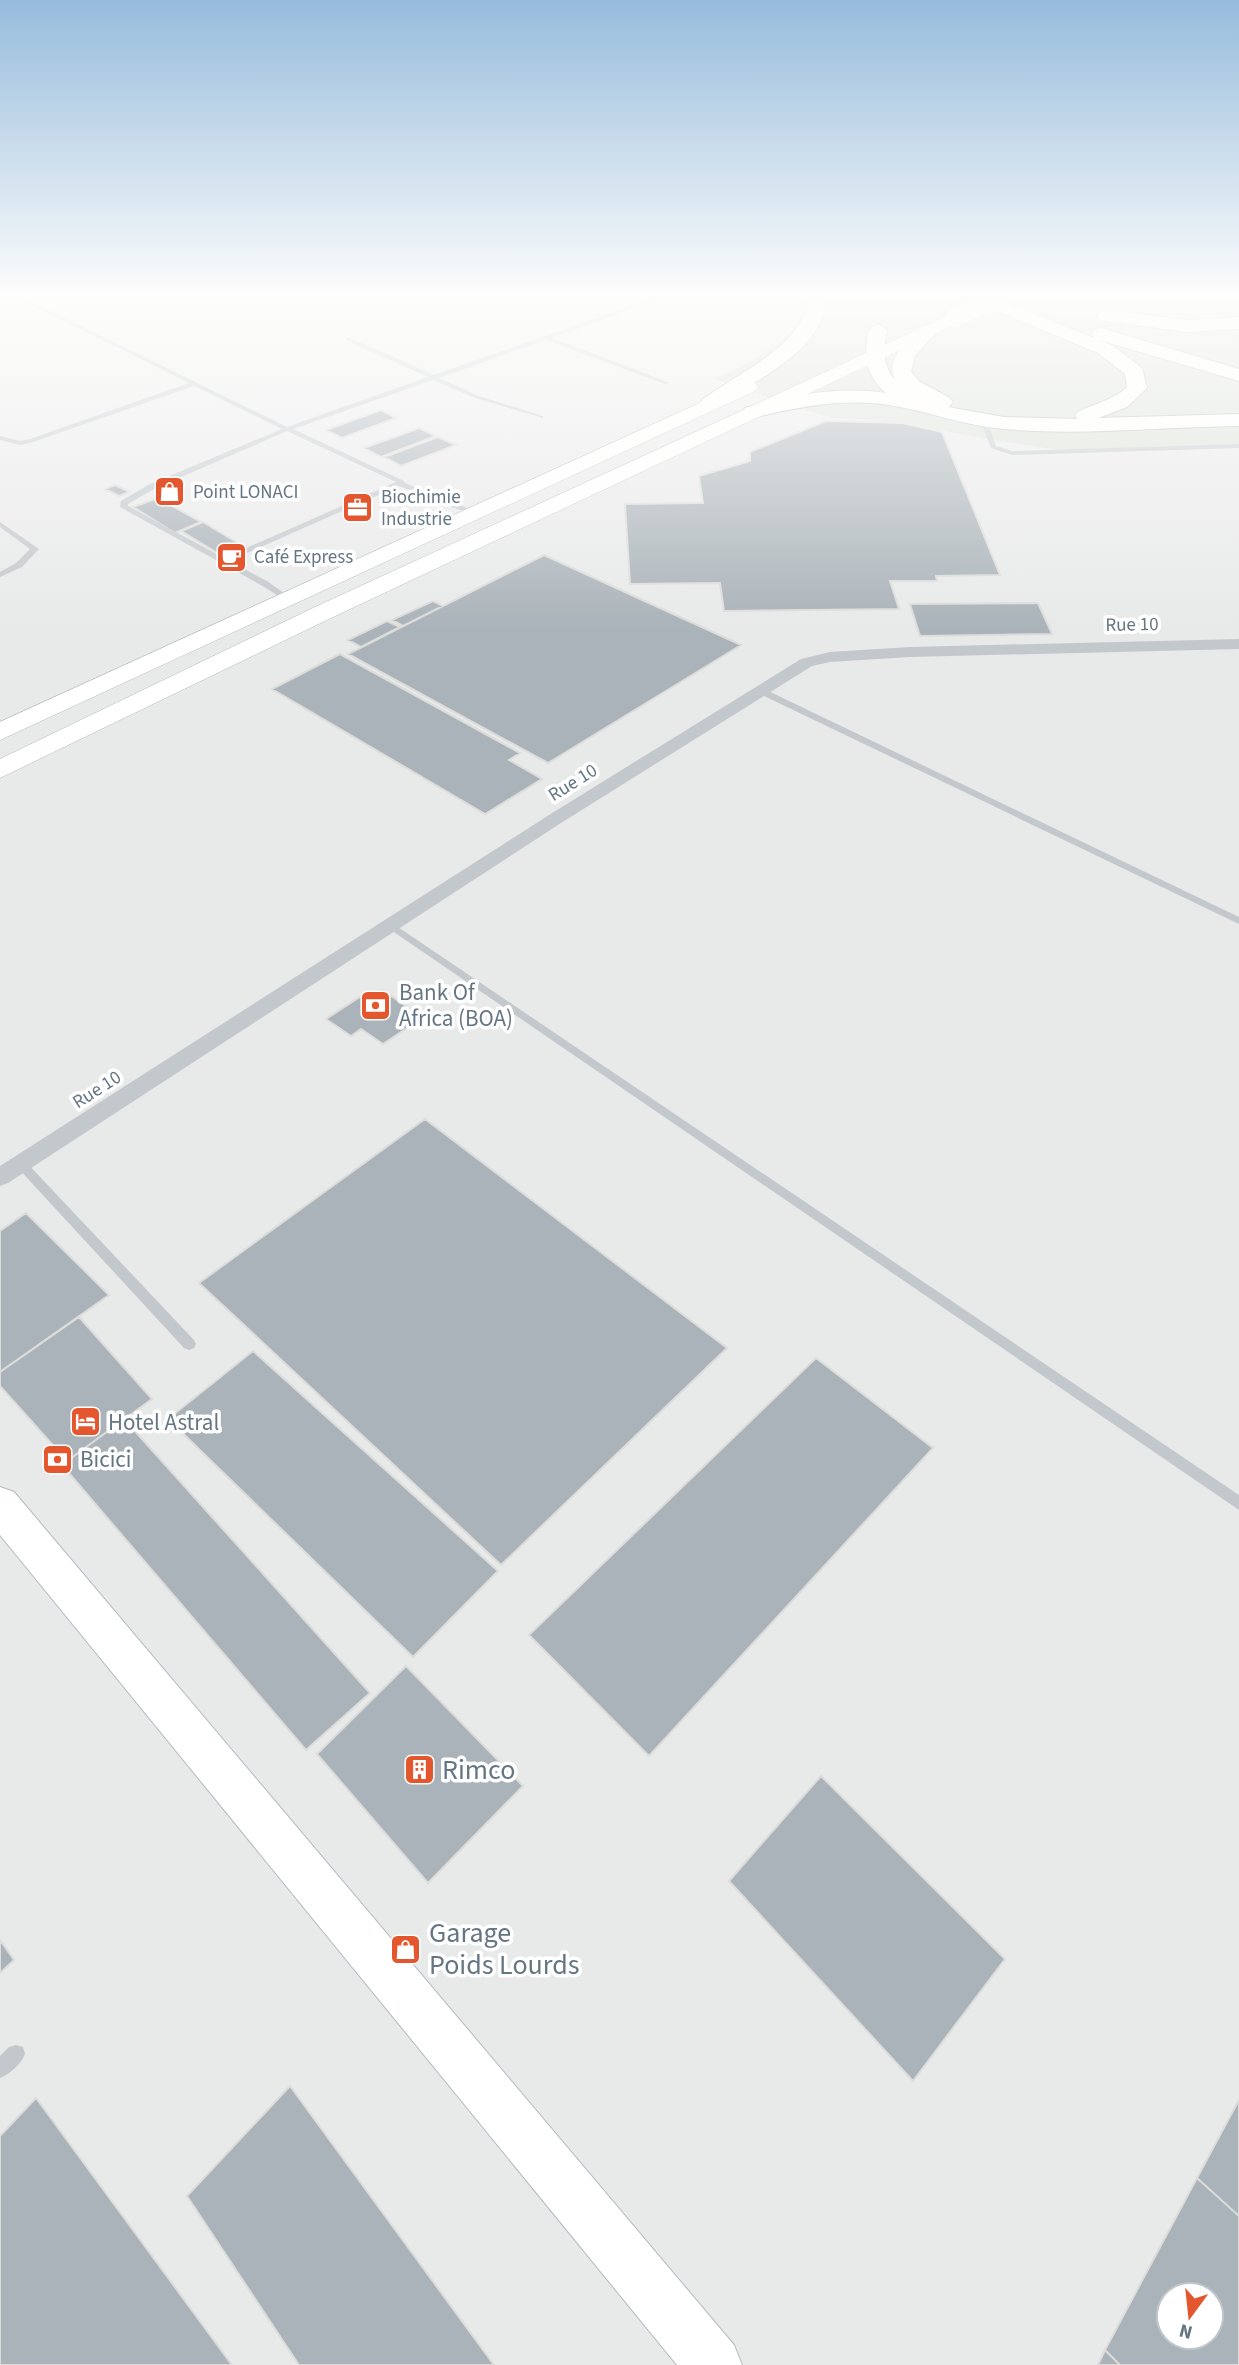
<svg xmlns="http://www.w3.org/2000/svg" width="1239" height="2365" viewBox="0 0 1239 2365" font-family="'Source Sans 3',sans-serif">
<rect width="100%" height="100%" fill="#fafaf8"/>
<!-- built -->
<path fill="#e8e9e9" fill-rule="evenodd" d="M0,298H800L802,304L798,323L781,340L760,356L715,379L831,418L903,422L962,435L1058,450L1239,444V2365H0ZM1169,2295H1211V2337H1169Z"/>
<!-- green -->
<path fill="#dadfd7" d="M800,298H1239V444L1058,450L962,435L903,422L831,418L714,379C738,368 816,333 800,298Z"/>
<!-- building -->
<path fill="#aab3b9" stroke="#dcdcda" stroke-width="2" fill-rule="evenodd" d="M381,410L396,418L342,438L326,430Z
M826,421L903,423L942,432L1000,575L936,576L937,581H890L899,609L724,611L720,583L630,584L625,504L703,503L699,476L750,461V452Z
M419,428L436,436L381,457L364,448Z
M438,437L456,445L401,466L384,457Z
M115,485L130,492L119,496L105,489Z
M158,498L201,522L175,533L133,507Z
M203,522L246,548L224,557L181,531Z
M544,555L741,645L548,763L348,654Z
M433,601L443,606L403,626L392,620Z
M1038,603L1052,634L920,636L910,604Z
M387,621L400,627L361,647L348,640Z
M340,654L520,753L509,760L542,779L485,814L272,689Z
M383,990L422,1018L383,1044L361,1029L351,1036L326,1019L366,993Z
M425,1119L727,1348L501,1565L199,1283Z
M26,1213L109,1295L0,1372V1231Z
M79,1317L152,1399L67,1461L0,1386V1372Z
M253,1351L498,1571L413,1657L168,1419Z
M816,1358L933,1448L649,1756L529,1635Z
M124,1419L370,1693L306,1750L62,1465Z
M406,1666L523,1786L428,1883L317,1754Z
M821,1776L1005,1959L913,2081L729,1881Z
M0,1940L14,1960L0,1973Z
M290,2086L494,2365H299L187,2196Z
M36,2098L232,2365H0V2136Z
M1239,2100V2216L1197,2178Z
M1197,2178L1239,2216V2365H1120L1105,2350ZM1169,2295H1211V2337H1169Z
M1105,2350L1120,2365H1098Z"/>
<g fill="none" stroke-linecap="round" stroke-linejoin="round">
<defs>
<path id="secondary" d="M0,1487L14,1492L734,2345L742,2365H677L0,1535Z"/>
<path id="primary" d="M956,312L965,317L962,321L331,618L0,778V759L313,608Z
M748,381L755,383L758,387L755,391L0,740V722Z"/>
<path id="highway" d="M808,298H826C824,352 755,379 717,407H703L700,403L703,399C738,373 805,345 808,298Z
M999,300L1094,338L1092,334L1094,330L1101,328L1239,369V381L1096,339L1112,345L1142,368L1147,388L1127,407L1098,418L1239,414V426C1161,427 1082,436 1004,429C965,426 928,411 889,405C842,398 798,407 752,418L745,416L742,412L745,408C792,395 837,386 886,393C865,376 863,354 869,330L878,324L887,330C883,348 882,365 895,380C884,359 909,340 922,326H936L938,330L915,356L911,372L920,382L950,398L953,402L949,407L953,408L1004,417L1077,419L1075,415C1082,406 1111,403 1127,387L1125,374L1098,353L993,309L990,305L993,301Z
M1106,310L1186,320L1239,317V329L1186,332L1100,320L1097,316L1100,312Z"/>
</defs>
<!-- secondary casing -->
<use href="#secondary" stroke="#b3babf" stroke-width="2"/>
<!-- primary casing -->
<use href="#primary" stroke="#b5babe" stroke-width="1"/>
<!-- highway casing -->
<use href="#highway" stroke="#b4b9bd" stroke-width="2"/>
<!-- lane -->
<path fill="#c3c8cc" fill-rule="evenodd" d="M17,298H24L287,427L428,377L346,340V338H350L434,375L654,298H662L552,338L670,383L665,384L546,340L439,378L479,396L543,416V418L475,398L433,380L293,429L404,481L405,483L477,512L470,514L399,486L229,561L267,581L288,596L289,598L285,600L261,585L120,507L121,501L148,485L282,429L194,386L33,442L20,445L0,440V436L20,441L30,439L189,383ZM287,431L396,482L224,558L128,506V504L154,489Z
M984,419L987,421L996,446L1012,451L1239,444V448L1012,455L991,448L981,421Z
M0,522L39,549L22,567L0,577V572L16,563L30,549L0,527Z
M756,688H762L1239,917V924L756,692Z
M392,923L1239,1495V1510L388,928V924Z
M21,1159L25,1161L194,1340L196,1344L194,1348L189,1350L184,1348L17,1167L15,1164Z
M16,2045L23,2047L25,2054C21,2064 10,2074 0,2078V2056L9,2047Z"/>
<!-- street -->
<path fill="#c3c8cc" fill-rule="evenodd" d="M1239,639V649L910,657L830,662L812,666L561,823L8,1183L0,1186V1166L549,815L801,659L830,652L910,647Z"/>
<!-- secondary -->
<use href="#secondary" fill="#fff" fill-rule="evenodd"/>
<!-- primary -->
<use href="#primary" fill="#fff" fill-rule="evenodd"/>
<!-- highway -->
<use href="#highway" fill="#fff" fill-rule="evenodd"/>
<defs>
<path id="primary-bridge" d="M956,317L996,298"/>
</defs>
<!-- primary-bridge casing -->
<use href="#primary-bridge" stroke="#b5babe" stroke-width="20" stroke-linecap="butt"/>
<!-- primary-bridge -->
<use href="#primary-bridge" stroke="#fff" stroke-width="19"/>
</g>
<!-- sky -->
<linearGradient id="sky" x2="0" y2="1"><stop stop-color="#96bcdc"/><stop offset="0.47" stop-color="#fdfdfc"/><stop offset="1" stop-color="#fdfdfc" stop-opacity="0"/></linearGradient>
<rect width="1239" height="629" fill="url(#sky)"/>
<!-- icons -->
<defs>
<symbol id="shop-square" viewBox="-11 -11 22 22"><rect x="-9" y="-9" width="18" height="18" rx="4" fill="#e4572e" stroke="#fff"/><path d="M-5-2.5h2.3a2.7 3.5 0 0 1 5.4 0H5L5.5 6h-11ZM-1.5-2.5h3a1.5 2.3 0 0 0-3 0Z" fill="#fff"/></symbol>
<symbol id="office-square" viewBox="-11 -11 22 22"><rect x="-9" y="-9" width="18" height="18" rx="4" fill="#e4572e" stroke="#fff"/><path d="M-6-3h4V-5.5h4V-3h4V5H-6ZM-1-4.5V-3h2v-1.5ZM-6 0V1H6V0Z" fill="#fff"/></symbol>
<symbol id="cafe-square" viewBox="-11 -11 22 22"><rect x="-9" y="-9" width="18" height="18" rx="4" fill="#e4572e" stroke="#fff"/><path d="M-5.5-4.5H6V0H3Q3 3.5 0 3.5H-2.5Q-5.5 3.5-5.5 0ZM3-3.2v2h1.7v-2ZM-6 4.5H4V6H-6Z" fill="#fff"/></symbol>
<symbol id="bank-square" viewBox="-11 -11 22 22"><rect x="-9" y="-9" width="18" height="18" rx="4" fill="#e4572e" stroke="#fff"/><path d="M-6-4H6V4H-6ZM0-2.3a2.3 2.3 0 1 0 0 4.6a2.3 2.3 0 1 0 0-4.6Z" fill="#fff"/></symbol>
<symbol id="hotel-square" viewBox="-11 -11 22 22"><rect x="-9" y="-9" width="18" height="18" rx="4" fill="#e4572e" stroke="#fff"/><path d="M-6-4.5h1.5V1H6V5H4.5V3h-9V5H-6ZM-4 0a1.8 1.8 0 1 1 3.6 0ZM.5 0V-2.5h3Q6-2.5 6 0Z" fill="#fff"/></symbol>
<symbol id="building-square" viewBox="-11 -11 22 22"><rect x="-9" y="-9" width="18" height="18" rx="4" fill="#e4572e" stroke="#fff"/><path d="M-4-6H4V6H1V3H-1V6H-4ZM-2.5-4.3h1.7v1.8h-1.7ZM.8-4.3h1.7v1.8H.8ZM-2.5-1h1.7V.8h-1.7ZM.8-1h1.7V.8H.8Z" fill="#fff"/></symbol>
</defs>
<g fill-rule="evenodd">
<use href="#shop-square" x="152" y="474" width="35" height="35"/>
<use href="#office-square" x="340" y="490" width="35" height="35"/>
<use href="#cafe-square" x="214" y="540" width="35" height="35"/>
<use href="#bank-square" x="358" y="988" width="35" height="35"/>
<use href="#hotel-square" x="68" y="1404" width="35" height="35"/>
<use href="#bank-square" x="40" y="1442" width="35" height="35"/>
<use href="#building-square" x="402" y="1752" width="35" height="35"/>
<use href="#shop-square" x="388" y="1932" width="35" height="35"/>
</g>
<g text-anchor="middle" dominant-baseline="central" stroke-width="7" stroke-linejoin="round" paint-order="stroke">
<!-- far-poi labels -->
<g font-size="19" fill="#657683" stroke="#fff" text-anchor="start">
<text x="193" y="492">Point LONACI</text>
<text x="381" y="497">Biochimie<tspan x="381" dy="22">Industrie</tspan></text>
<text x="254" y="557">Café Express</text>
</g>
<!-- far-street labels -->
<g font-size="19" fill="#657683" stroke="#fff">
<text transform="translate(1132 625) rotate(-1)">Rue 10</text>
<text transform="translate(573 783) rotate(-32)">Rue 10</text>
<text transform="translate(97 1090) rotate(-33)">Rue 10</text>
</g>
<!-- poi labels -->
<g font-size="23" fill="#657683" stroke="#fff" text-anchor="start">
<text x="399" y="992">Bank Of<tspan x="399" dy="26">Africa (BOA)</tspan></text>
<text x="108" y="1422">Hotel Astral</text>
<text x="80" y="1459">Bicici</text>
</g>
<!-- near-poi labels -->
<g font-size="28" fill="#657683" stroke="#fff" text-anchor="start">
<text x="442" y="1770">Rimco</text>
<text x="429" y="1933">Garage<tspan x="429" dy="32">Poids Lourds</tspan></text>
</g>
</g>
<!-- north arrow -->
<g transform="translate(1190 2316) rotate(195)"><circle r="33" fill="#ffffff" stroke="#c1c8cd" stroke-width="2"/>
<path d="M0-5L12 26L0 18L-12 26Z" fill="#e4572e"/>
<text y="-10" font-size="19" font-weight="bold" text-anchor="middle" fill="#657683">N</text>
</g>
</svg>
